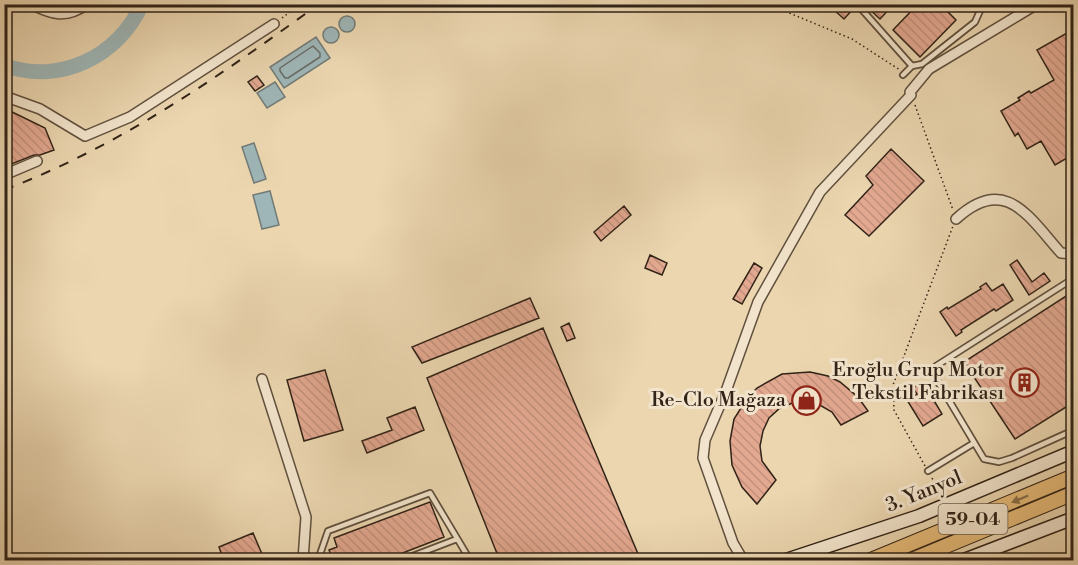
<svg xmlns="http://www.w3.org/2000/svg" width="1078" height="565" viewBox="0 0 1078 565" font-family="'Libre Bodoni',serif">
<defs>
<pattern id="building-back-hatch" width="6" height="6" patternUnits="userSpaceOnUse" patternTransform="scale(1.5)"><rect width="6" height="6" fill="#e2a890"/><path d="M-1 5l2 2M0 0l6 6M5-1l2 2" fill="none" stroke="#c2907b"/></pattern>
</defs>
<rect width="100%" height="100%" fill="#ebd6b0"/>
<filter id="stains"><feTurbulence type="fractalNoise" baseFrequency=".00333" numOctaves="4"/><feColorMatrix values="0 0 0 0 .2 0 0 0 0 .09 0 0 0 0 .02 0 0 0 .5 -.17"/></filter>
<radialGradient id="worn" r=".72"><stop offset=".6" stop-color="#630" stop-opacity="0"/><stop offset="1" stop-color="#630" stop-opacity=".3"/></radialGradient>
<!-- water -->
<path fill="#9eb6b7" stroke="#727b77" stroke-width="1.5" d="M339 24a8 8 0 1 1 16 0a8 8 0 1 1-16 0Z
M323 35a8 8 0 1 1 16 0a8 8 0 1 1-16 0Z
M316,37L330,58L284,88L270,67Z
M275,82L285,97L267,108L257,93Z
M254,143L266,179L254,183L242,147Z
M270,191L279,225L262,229L253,195Z"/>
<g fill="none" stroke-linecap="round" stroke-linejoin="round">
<!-- shore -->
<path stroke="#686c67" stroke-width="1.5" d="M313,46L320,53V57L288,78H285L280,71V68Z"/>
<!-- river -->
<path stroke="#9eb6b7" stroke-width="15" d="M4,65C59,86 119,56 142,4"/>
</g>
<!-- building -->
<path fill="url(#building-back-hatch)" stroke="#312317" stroke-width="1.5" d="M837,4H853L854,8L844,19L833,9Z
M864,4H894L880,19Z
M918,4H940L956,20L920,57L893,30Z
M1074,29V136L1068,139L1074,149V154L1055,165L1041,141L1027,149L1018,133L1015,136L1001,111L1020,100L1018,98L1029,91L1031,93L1054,80L1037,50Z
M257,76L264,85L255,91L248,82Z
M4,108L45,128L54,150L40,155H34L4,167Z
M891,149L924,181L869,236L845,215L873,185L866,176Z
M624,206L631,215L601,241L594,232Z
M650,255L667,263L662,275L645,268Z
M1017,260L1032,282L1044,273L1050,281L1029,295L1010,265Z
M754,263L762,268L742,304L733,299Z
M986,283L992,291L1003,284L1013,300L996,311L994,309L961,330L962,332L956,336L940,312L947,307L948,309L981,289L980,287Z
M1074,291V402L1015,439L964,362Z
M530,298L539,318L422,363L412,347Z
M569,323L575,338L567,341L561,327Z
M543,328L641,561H500L427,378Z
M325,370L343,430L304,441L287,380Z
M810,372L828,376L840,382L858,397L868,411L841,425L832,412L818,404L795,402L780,408L769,418L763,431L760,446L762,461L776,480L757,504L742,487L732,465L730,441L734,419L748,397L757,388L782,374Z
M923,382L942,414L923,426L907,400L917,394L913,388Z
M415,407L424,430L367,453L362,441L392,430L387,418Z
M430,502L444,537L382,561H333L329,550L337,547L334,538Z
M253,533L265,561H224L219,547Z"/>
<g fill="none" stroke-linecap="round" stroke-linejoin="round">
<defs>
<path id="service" d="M857,4L912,66L903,75
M912,66L922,64L975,22L983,4
M1074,278L936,366L935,377L984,459L999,462L1012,458L1074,430
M928,471L974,443
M131,557L132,560
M318,560L328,531L430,493L470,560
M402,560L457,539"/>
<path id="minor" d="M31,4C52,15 66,19 87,4
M910,92L929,69L1037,4
M4,96L40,109L85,136L130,117L274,24
M4,175L37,161
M956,219C1005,174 1028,216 1061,253L1074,254
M262,379L306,517L303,560
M743,560L733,543L703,458L705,440L726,391L758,302L820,192L911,95"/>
<path id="secondary" d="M786,560L919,516L1074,451
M964,560L1074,518"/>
<path id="primary" d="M871,560L1074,476
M912,560L1074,493"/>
</defs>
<!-- service casing -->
<use href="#service" stroke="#60503d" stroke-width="8"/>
<!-- minor casing -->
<use href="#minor" stroke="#60503d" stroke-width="12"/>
<!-- secondary casing -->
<use href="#secondary" stroke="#312317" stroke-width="15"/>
<!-- primary casing -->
<use href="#primary" stroke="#312317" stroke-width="16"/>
<!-- path -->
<path stroke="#312317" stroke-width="1.5" stroke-dasharray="1.5 3" stroke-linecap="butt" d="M774,4L782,10L852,39L900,70
M282,18L300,4
M915,105L953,210
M925,466L894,410L893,385L953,226
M932,478L941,495"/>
<!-- service -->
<use href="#service" stroke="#f2e4cc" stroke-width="4.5"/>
<!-- minor -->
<use href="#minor" stroke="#f2e4cc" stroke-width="9"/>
<!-- secondary -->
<use href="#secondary" stroke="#f2e4cc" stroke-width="12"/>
<!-- primary -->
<use href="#primary" stroke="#e6bb78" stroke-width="14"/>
<!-- rail -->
<path stroke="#312317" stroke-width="2" stroke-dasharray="10 10" stroke-linecap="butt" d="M4,190C122,145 218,77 319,4"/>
</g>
<!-- one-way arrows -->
<defs><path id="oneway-solid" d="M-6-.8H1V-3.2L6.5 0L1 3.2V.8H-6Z" transform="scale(1.5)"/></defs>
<use fill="#8c6f48" href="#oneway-solid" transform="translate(1020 499) rotate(157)"/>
<!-- icons -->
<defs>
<symbol id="building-ring" viewBox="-11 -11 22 22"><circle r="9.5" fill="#f2e4cc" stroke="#8f2418" stroke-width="1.5"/><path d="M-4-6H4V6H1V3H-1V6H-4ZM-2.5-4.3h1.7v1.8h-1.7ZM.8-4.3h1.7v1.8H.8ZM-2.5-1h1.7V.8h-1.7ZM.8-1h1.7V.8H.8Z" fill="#8f2418"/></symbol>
<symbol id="shop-ring" viewBox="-11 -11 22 22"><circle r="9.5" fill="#f2e4cc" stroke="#8f2418" stroke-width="1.5"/><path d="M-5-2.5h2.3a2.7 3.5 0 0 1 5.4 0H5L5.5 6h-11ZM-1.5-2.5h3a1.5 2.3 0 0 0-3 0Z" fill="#8f2418"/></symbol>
</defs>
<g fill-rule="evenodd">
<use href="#building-ring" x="1008" y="366" width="33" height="33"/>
<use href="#shop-ring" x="790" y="384" width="33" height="33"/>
</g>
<g text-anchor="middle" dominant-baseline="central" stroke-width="6" stroke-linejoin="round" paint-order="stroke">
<!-- shield labels -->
<rect fill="#f2e4cc" stroke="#6b5d4d" stroke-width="1.5" x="938.5" y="504" width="69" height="30" rx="4.5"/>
<g font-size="18" font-weight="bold" fill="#312317">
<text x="973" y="519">59-04</text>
</g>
<!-- poi labels -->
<g font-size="20" fill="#312317" stroke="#f2e4cc" text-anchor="end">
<text x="1004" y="370">Eroğlu Grup Motor<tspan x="1004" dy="23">Tekstil Fabrikası</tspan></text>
<text x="786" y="400">Re-Clo Mağaza</text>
</g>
<!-- street labels -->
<g font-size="20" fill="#312317" stroke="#f2e4cc">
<text transform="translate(924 492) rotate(-22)">3. Yanyol</text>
</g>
</g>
<!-- margin -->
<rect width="1078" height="565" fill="none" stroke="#ebd6b0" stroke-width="24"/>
<rect x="6" y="6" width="1066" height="553" fill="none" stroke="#312317" stroke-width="3"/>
<rect x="12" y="12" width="1054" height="541" fill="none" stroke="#312317" stroke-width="1.5"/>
<rect width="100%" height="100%" filter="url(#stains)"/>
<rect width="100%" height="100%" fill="url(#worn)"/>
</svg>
